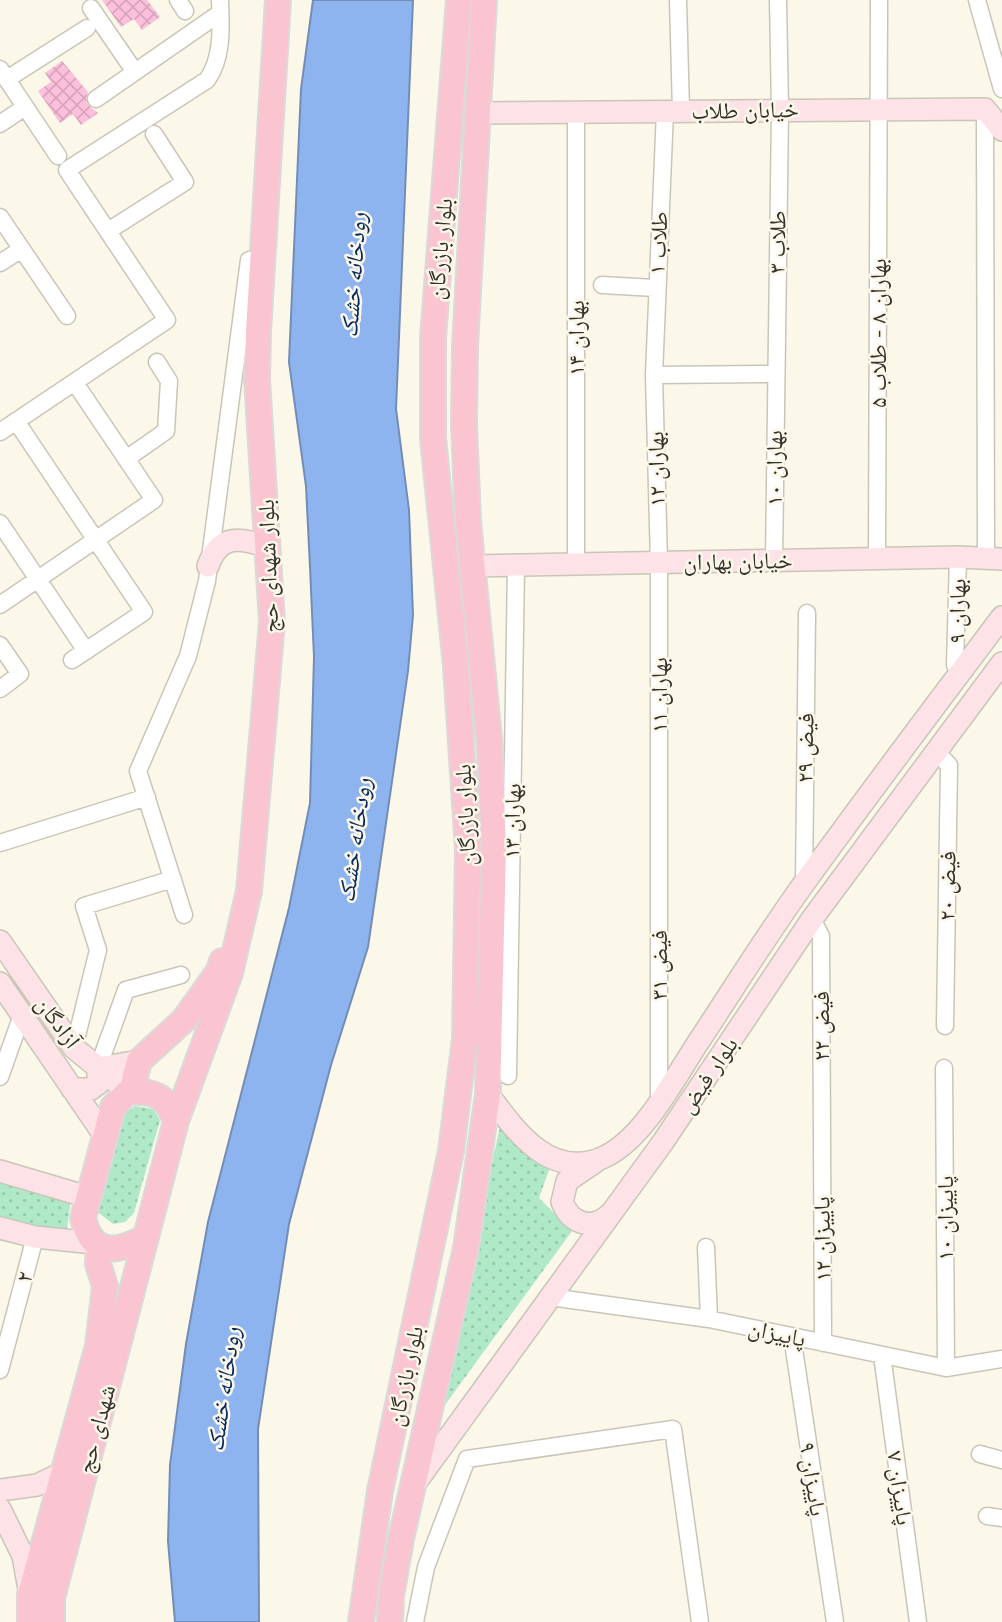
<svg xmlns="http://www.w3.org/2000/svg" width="1002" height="1622" viewBox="0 0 1002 1622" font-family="Montserrat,'Noto Naskh Arabic',sans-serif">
<defs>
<pattern id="grass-dots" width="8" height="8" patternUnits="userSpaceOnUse" patternTransform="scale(1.75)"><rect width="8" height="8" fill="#b0e9c8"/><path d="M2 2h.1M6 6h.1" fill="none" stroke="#98c8ac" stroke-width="1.8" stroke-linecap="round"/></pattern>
<pattern id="building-cross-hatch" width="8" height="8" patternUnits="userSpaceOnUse" patternTransform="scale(1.75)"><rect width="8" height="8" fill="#fcc0dc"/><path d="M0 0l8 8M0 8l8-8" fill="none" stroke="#d9a5bd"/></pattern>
</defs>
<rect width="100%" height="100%" fill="#fbf7e9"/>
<!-- grass -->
<path fill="url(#grass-dots)" d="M135,1106L153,1109L160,1120L134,1213L125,1222L113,1224L99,1213L98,1200L125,1114Z
M500,1126L549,1170L539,1198L572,1231L439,1413Z
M0,1179L71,1198L66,1237L0,1221Z"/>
<!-- water -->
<path fill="#8eb4f0" stroke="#738db6" stroke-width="2" d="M313,0H413L396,409L409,510L413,615L408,671L368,947L331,1065L289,1224L258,1429L259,1622H175L168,1541L170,1465L186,1344L208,1222L289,908L310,803L314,657L310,567L306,486L289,362L301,89Z"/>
<!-- building -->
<path fill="url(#building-cross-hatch)" d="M102,0H147L160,17L142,30L134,19L121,27Z
M62,61L88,92L86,99L88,105L98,113L81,125L73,114L60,123L38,91L51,82L45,73Z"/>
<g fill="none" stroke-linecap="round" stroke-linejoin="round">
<defs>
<path id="street" d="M178,0L185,11
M678,0L681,111
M977,0L1002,89
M91,8L135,72
M0,69L58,156
M7,79L87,28
M96,99L220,13
M985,109L986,557
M576,113V564
M0,124L25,107
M0,217L67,316
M108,231L185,182L154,134
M0,263L22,249
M602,285L655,288
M654,375L774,374
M16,421L144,612L72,660
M0,432L167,320L67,170L207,80C223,58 221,27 220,0
M126,459L166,431L169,381L157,362
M0,523L86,651
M877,558L879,0
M774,561L780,110L778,0
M0,605L154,500L75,383
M0,645L20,674L0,689
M955,665L958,557
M936,752L949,765L945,1026
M0,843L147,797
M804,884L807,613
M184,915L138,771L188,656L207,581L249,260
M812,919L821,936L823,1343
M74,1048L98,950L84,906L173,879
M98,1068L126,990L181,975
M944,1068L946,1368
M508,1076L516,566
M0,1077L22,1015
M659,1102V563L654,375L665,111
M706,1247L709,1319
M550,1297L709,1319L946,1368L1002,1359
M792,1336L835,1622
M882,1355L918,1622
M0,1370L35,1237
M980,1454L1002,1460
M987,1516L1002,1518
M415,1622L426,1567L467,1459L673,1429L700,1622"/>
<path id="secondary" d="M479,113L985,109L1002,130
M208,566C218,538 235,536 261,545
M473,566L958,557L1002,559
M0,941L74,1048L128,1092
M0,983L104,1135
M72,1089H91L98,1084V1068L139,1061
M488,1094C515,1130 549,1180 602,1158C643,1141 675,1077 699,1041C734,988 768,933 805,882C869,793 936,705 1002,617
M595,1162L567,1181L562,1202C571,1224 592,1231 610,1214
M0,1171L88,1197
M0,1228L35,1237L94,1243
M414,1485L663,1142L812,919L1002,663
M0,1490L37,1485L62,1473
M0,1509L23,1556L30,1595"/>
<path id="primary" d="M131,1092L139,1061L184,1020L219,971L222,961
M176,1121C166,1096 154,1090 128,1092L113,1107L83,1218C92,1257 117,1253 146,1237L176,1121L230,973L249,891L272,622L257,379L258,332L278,0
M30,1622V1595L98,1346L105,1286L98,1264L99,1246
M52,1622V1598L146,1237
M361,1622L380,1491L451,1151L465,1039L468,850L456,666L433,438V338L459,0
M390,1622L391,1596L401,1539L466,1248L488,1094L494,848L490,749L468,521L464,425L465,346L484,0"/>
</defs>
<!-- street casing -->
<use href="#street" stroke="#c9c6b8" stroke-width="19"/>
<!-- secondary casing -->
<use href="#secondary" stroke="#c9c6b8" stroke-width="24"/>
<!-- primary casing -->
<use href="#primary" stroke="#dadad9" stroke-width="28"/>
<!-- street -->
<use href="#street" stroke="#fff" stroke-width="16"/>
<!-- secondary -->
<use href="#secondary" stroke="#fde2e8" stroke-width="21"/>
<!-- primary -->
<use href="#primary" stroke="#fbc4d1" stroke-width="24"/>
</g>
<g text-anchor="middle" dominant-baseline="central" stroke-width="5" stroke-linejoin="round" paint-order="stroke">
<!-- street labels -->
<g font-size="23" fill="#34322d" stroke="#fbf7e9">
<text transform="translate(745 110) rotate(-1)">خیابان طلاب</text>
<text transform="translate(777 242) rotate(-89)">طلاب ۳</text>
<text transform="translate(658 243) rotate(-87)">طلاب ۱</text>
<text transform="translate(440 249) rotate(-85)">بلوار بازرگان</text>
<text transform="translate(878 333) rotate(-90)">بهاران ۸ - طلاب ۵</text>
<text transform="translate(576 338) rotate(-90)">بهاران ۱۴</text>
<text transform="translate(774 468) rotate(-90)">بهاران ۱۰</text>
<text transform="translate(656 469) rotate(-91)">بهاران ۱۲</text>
<text transform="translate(738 561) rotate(-1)">خیابان بهاران</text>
<text transform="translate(268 566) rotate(-92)">بلوار شهدای حج</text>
<text transform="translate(957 611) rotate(-89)">بهاران ۹</text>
<text transform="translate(659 695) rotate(-90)">بهاران ۱۱</text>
<text transform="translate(805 748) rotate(-89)">فیض ۲۹</text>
<text transform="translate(465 815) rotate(-93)">بلوار بازرگان</text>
<text transform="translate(512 821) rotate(-89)">بهاران ۱۳</text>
<text transform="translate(947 886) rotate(-89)">فیض ۲۰</text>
<text transform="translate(659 965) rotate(-90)">فیض ۳۱</text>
<text transform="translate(58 1022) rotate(53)">آزادگان</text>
<text transform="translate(821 1026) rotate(-90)">فیض ۲۲</text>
<text transform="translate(708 1075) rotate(-56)">بلوار فیض</text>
<text transform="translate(945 1218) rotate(-90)">پاییزان ۱۰</text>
<text transform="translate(822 1239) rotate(-91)">پاییزان ۱۲</text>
<text transform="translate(24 1277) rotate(-75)">۲</text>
<text transform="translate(777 1333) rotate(12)">پاییزان</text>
<text transform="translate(405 1376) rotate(-78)">بلوار بازرگان</text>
<text transform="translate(96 1429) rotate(-75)">شهدای حج</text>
<text transform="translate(813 1479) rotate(81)">پاییزان ۹</text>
<text transform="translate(900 1488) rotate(82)">پاییزان ۷</text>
</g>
<!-- water labels -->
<g font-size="24" font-style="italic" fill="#062a5d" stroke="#fbf7e9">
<text transform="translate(353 275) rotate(-86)">رودخانه خشک</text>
<text transform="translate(354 840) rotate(-82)">رودخانه خشک</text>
<text transform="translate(223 1389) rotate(-82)">رودخانه خشک</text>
</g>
</g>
</svg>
